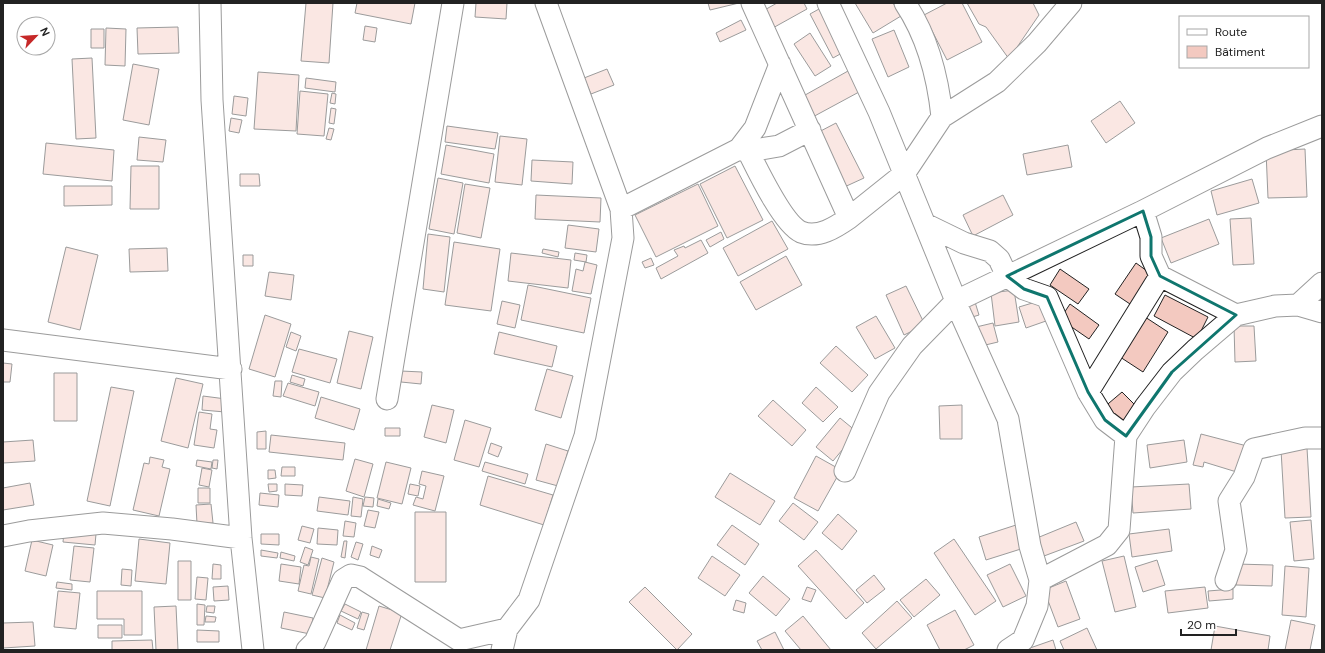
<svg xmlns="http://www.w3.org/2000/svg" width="1325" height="653" viewBox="0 0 1325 653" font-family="'DM Sans',sans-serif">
<rect width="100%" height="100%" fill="#fff"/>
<!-- building -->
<path fill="#f3c9c0" stroke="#222" d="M306,3H333L329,63L301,61Z
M357,3H415L411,24L355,13Z
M476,3H507L506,19L475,17Z
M708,3H739L710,10Z
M777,3H804L807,9L771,29L761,12Z
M855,3H893L901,16L873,33Z
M947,3H962L982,42L947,60L924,15Z
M967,3H1033L1039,15L1009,59L986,27L979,24Z
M819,9L842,53L833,58L810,14Z
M741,20L746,30L720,42L716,33Z
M365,26L377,28L375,42L363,40Z
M178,27L179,53L138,54L137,28Z
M106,28L126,29L125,66L105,65Z
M91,29H104V48H91Z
M894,30L909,67L888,77L872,39Z
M810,33L831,66L815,76L794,44Z
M92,58L96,138L76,139L72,59Z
M133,64L159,69L149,125L123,120Z
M607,69L614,85L591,94L584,78Z
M848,71L859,92L809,119L798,99Z
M258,72L299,75L296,131L254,129Z
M306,78L336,82L335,92L305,88Z
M300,91L328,94L324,136L297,134Z
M332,93L336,94L335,104L330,103Z
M234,96L248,98L246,116L232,114Z
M1120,101L1135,123L1106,143L1091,121Z
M331,108L336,109L334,124L329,123Z
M231,118L242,120L239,133L229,131Z
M836,123L864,178L840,189L813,135Z
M447,126L498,133L495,149L445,142Z
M329,128L334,129L331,140L326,139Z
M500,136L527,139L522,185L495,182Z
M139,137L166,140L163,162L137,160Z
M46,143L114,150L112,181L43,174Z
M446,145L494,154L489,183L441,174Z
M1068,145L1072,167L1027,175L1023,154Z
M1305,149L1307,197L1268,198L1266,151Z
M532,160L573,162L572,184L531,181Z
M131,166H159V209H130Z
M735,166L763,220L727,238L700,184Z
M240,174H259L260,186H240Z
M438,178L463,183L454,234L429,229Z
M1252,179L1259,203L1217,215L1211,191Z
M465,184L490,188L481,238L457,233Z
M698,184L718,226L656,257L635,215Z
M64,186H112V205L64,206Z
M536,195L601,198L600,222L535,219Z
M1003,195L1013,215L973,236L963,215Z
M1251,218L1254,264L1233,265L1230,219Z
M1209,219L1219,244L1171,263L1161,238Z
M772,221L788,249L738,276L723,248Z
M568,225L599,229L596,252L565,248Z
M721,232L724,239L710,247L706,240Z
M428,234L450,237L444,292L423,289Z
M701,240L708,253L661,279L656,268L678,256L674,250L684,246L685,248Z
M454,242L500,249L491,311L445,305Z
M66,247L98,255L80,330L48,322Z
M167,248L168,271L130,272L129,249Z
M543,249L559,252L558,257L542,253Z
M511,253L571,260L568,288L508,281Z
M575,253L587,255L586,262L574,260Z
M243,255H253V266H243Z
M786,256L802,285L756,310L740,282Z
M651,258L654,265L645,268L642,262Z
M585,262L597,265L591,294L572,291L576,269L583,271Z
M1136,263L1154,276L1133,306L1115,294Z
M1060,269L1089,289L1078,304L1050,285Z
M269,272L294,275L291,300L265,296Z
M528,285L591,298L584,333L521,320Z
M906,286L925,325L904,335L886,295Z
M1014,290L1019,322L995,326L991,293Z
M1165,295L1208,317L1197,339L1154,316Z
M502,301L520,305L515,328L497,324Z
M1039,301L1046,321L1026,328L1019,307Z
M975,302L979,315L969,318L965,305Z
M1070,304L1099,325L1089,339L1060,319Z
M265,315L291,324L275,377L249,369Z
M1142,315L1168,332L1143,372L1117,355Z
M876,316L895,348L875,359L856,327Z
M993,323L998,342L977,347L972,328Z
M1234,326H1254L1256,361L1235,362Z
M349,331L373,337L361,389L337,383Z
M291,332L301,336L296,351L286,347Z
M499,332L557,346L552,367L494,354Z
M836,346L868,375L852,392L820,363Z
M299,349L337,359L330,383L292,372Z
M3,363L12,364L10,382H3Z
M547,369L573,376L561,418L535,410Z
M401,371L422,372L421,384L401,382Z
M54,373H77V421H54Z
M292,375L305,379L303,386L290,382Z
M176,378L203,384L188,448L161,441Z
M275,381H282L281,397L273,396Z
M288,383L319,392L315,406L283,396Z
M111,387L134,391L110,506L87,501Z
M816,387L838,407L823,422L802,403Z
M1122,392L1138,408L1117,426L1102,409Z
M203,396L226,399L225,412L202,410Z
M321,397L360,409L354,430L315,418Z
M773,400L806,430L792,446L758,416Z
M432,405L454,410L446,443L424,437Z
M962,405V439H940L939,406Z
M199,412L212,414L210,429L217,430L214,448L194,445Z
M840,418L857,432L833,461L816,447Z
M465,420L491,428L479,467L454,460Z
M385,428H400V436H385Z
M266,431V449H257V432Z
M1201,434L1247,446L1240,473L1204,462L1203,467L1193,465Z
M271,435L345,443L343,460L269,452Z
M33,440L35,461L3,463V442Z
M1184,440L1187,462L1150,468L1147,445Z
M491,443L502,447L498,457L488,453Z
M546,444L568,451L558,486L536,480Z
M1307,448L1311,517L1285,518L1281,450Z
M816,456L841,470L818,511L794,498Z
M150,457L164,460L162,467L170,469L159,516L133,510L144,463L149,464Z
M355,459L373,464L364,497L346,491Z
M197,460L212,462L211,469L196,466Z
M213,460H218L217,469L212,468Z
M386,462L411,468L402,504L377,498Z
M485,462L528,474L525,484L482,471Z
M282,467H295V476H281Z
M202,468L212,470L209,487L199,485Z
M268,470H275L276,478L268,479Z
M422,471L444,476L435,511L413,505L416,497L423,499L426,486L419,484Z
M730,473L775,501L760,525L715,497Z
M488,476L553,495L544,525L480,505Z
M30,483L34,505L3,510V488Z
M268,484H277V491L269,492Z
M285,484L303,485L302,496L285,495Z
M410,484L420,486L418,496L408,494Z
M1189,484L1191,509L1133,513L1131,487Z
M198,488H210V503H198Z
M260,493L279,495L278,507L259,505Z
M319,497L350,501L348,515L317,511Z
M353,497L363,499L361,517L351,516Z
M365,497L374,498L373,507L363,506Z
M378,499L391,503L389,509L377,506Z
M793,503L818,522L804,540L779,521Z
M211,504L213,523L197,524L196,505Z
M368,510L379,512L375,528L364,526Z
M415,512H446V582H415Z
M838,514L857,531L842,550L822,533Z
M1311,520L1314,559L1294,561L1290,522Z
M345,521L356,523L354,537L343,536Z
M1076,522L1084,541L1044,556L1037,538Z
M732,525L759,544L745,565L717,545Z
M1016,525L1024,548L986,560L979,537Z
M302,526L314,529L310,543L298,540Z
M318,528L338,530L337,545L317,544Z
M1169,529L1172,551L1132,557L1129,534Z
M64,531L96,534L95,545L63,542Z
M261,534H279V545L261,544Z
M139,539L170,543L166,584L135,581Z
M954,539L996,601L975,615L934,553Z
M32,540L53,545L46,576L25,571Z
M344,541H347L345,558L341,557Z
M356,542L363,544L358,560L351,557Z
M74,546L94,548L90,582L70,580Z
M372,546L382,550L379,558L370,555Z
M305,547L313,550L308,565L300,562Z
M261,550L278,553L277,558L261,556Z
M816,550L864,603L846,619L798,566Z
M281,552L295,556L294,561L280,558Z
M712,556L740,575L725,596L698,578Z
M1124,556L1136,607L1115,612L1102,561Z
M311,557L319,559L311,594L298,591L304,565L309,566Z
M322,558L334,562L325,598L312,595Z
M1157,560L1165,585L1143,592L1135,567Z
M178,561H191V600H178Z
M213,564L221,565V579H212Z
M281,564L301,567L299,584L279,581Z
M1010,564L1026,596L1003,607L987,575Z
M1236,564L1273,565L1272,586L1236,585Z
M1285,566L1309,568L1306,617L1282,615Z
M122,569L132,570L131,586L121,585Z
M874,575L885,589L867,603L856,590Z
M763,576L790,599L776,616L749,593Z
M197,577L208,578L206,600L195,599Z
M926,579L940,595L914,617L900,600Z
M1066,581L1080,619L1058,627L1044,590Z
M57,582L72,584V590L56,588Z
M228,586L229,600L214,601L213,587Z
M645,587L692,634L677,650L629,602Z
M807,587L816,590L811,602L802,599Z
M1205,587L1208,608L1168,613L1165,591Z
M1233,589V599L1209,601L1208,591Z
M58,591L80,593L76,629L54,627Z
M97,591H142V635H124V619H97Z
M736,600L746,603L744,613L733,610Z
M897,601L912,618L876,649L862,633Z
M197,604L205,605L204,625H197Z
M345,604L361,612L358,619L341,611Z
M176,606L178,650H156L154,607Z
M207,606H215L214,613L206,612Z
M379,606L402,613L390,650H366Z
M955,610L974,645L964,650H940L927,625Z
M284,612L313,618L310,634L281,628Z
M362,612L369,614L364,630L357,628Z
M340,615L355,623L352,630L337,623Z
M206,616L216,617L215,622H205Z
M803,616L831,650H801L785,631Z
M1291,620L1315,625L1310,650H1285Z
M33,622L35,646L3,648V623Z
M98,625H122V638H98Z
M1215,626L1270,636L1268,650H1211Z
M1087,628L1097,650H1064L1060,641Z
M197,630L219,631V642H197Z
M775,632L784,650H762L757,641Z
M152,640L153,650H112V641Z
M1053,640L1056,650H1030V648Z"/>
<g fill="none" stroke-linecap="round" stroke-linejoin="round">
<defs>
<path id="minor" d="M210,3L212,100L241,538L253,650
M752,3L849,218L904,174L942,117L997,82L1037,43L1071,3
M828,3L879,112L956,301
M905,3C927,36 938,78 942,117
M739,149L748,151L779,146L810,130
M748,151C757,169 783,224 801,232C818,239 836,227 849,218
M621,209L739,149L755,128L780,64
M925,224L964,243L990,251L999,259L1007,276L1024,289L1047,297L1088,392L1105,420L1126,436
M1160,276L1236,315
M1298,305L1322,283
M958,308L1008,419L1030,546L1040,580
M3,340L231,369
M1088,392L1160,276L1151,256V237L1143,211
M387,399L453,3
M845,471L879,393L912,346L956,301L1143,211L1267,148L1322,126
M3,536L29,531L103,523L172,529L241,538
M1226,580L1236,550L1229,501L1244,477L1254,449L1305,438H1322
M307,650L315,642L343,580L351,575L360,577L459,640L507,629L529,600L585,436L623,238L621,209L546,3
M502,650L507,629
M1008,650L1023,640L1037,606L1040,580L1107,545L1119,530L1126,436L1145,407L1172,372L1195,350L1236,315L1275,306L1298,305L1322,312"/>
</defs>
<!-- minor casing -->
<use href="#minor" stroke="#222" stroke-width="23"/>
<!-- minor -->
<use href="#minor" stroke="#fff" stroke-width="21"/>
</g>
<!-- marked area -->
<path d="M0 0H1325V653H0ZM1143,211L1151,237V256L1160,276L1236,315L1172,372L1126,436L1105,420L1088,392L1047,297L1024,289L1007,276Z" fill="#fff" fill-opacity=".55" fill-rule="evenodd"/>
<path fill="none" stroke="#0f766e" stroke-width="3" stroke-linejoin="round" d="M1143,211L1151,237V256L1160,276L1236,315L1172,372L1126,436L1105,420L1088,392L1047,297L1024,289L1007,276Z"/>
<!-- border -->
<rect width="1325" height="653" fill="none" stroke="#222222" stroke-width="8"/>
<!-- legend -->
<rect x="1179" y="16" width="130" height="52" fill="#ffffff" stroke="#a7a7a7"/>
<rect x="1187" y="29" width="20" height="6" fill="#ffffff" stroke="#a7a7a7"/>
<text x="1215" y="36" font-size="12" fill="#222222">Route</text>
<rect x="1187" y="46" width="20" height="12" fill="#f3c9c0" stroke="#a7a7a7"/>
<text x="1215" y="56" font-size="12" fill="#222222">Bâtiment</text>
<!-- north arrow -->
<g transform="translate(36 36) rotate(65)"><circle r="19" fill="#ffffff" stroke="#a7a7a7"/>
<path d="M0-3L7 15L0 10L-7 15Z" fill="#c62828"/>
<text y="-6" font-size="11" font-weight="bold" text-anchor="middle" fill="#222222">N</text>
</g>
<!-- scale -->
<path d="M1181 629v6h55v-6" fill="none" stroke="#222222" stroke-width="2"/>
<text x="1187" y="629" font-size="12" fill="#222222" stroke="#ffffff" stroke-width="3" paint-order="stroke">20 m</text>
</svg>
